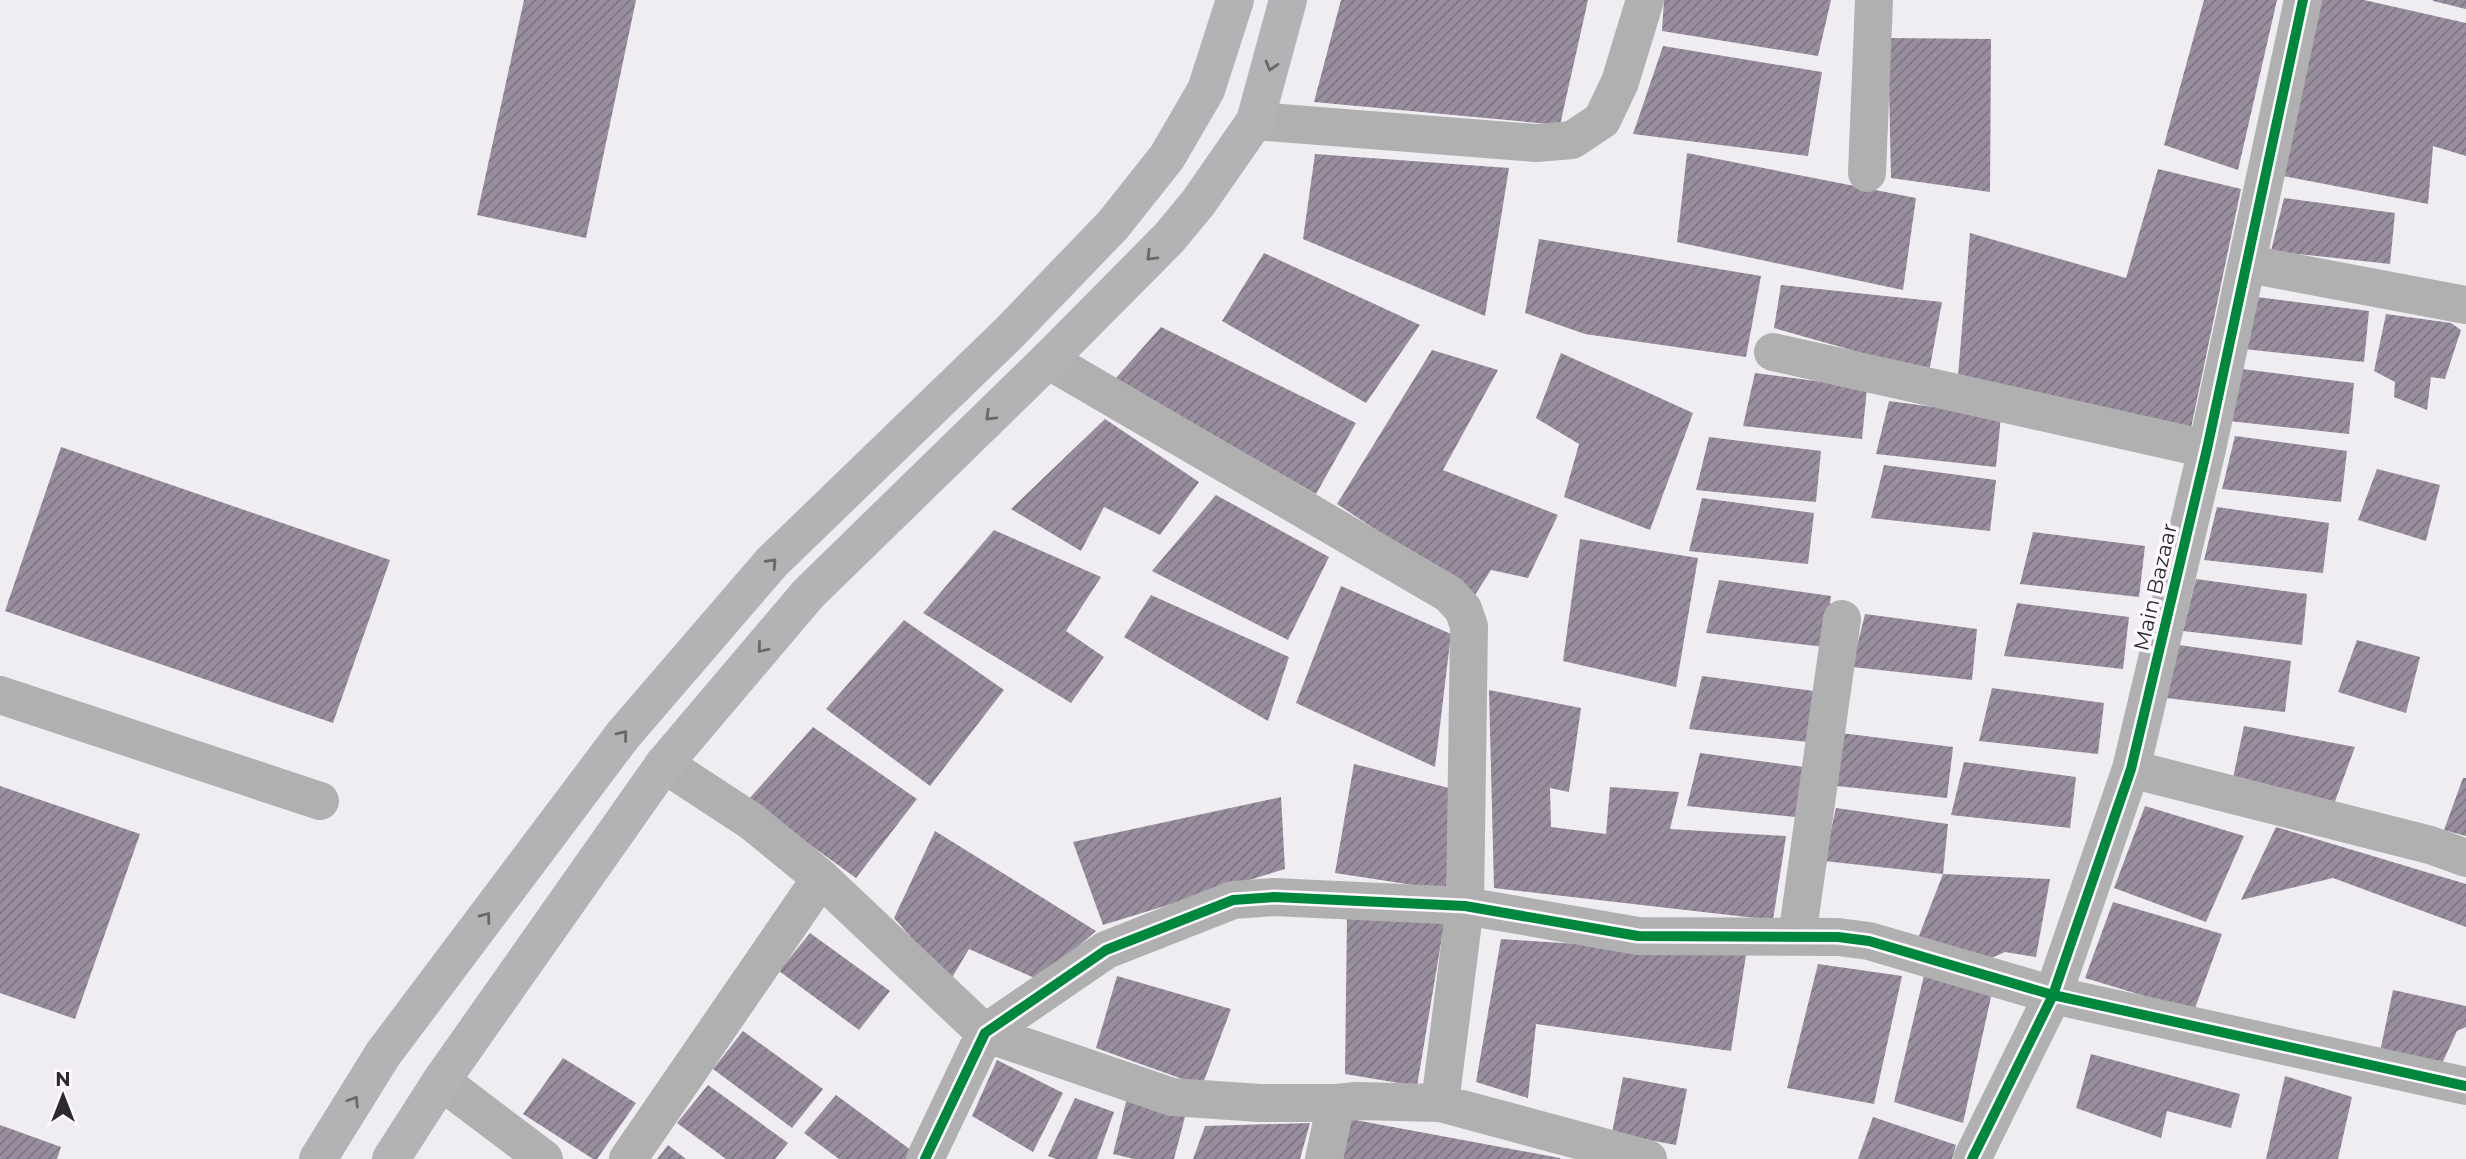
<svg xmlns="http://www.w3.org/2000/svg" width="2466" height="1159" viewBox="0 0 2466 1159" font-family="Montserrat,sans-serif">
<defs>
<pattern id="building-hatch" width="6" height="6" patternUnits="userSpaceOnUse" patternTransform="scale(1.75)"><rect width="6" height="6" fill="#998e9e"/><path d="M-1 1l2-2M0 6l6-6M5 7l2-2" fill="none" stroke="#7d7481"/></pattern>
</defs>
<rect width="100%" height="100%" fill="#efedf1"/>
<!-- building -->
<path fill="url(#building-hatch)" d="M524,0H636L586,238L477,215Z
M1341,0H1588L1560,125L1314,102Z
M1664,0H1831L1818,56L1662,31Z
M2204,0H2277L2238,170L2164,145Z
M2316,0H2364L2466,23V156L2433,146L2428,204L2283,176Z
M2433,0H2466V9L2433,1Z
M1888,38L1991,39L1990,192L1891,178Z
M1663,46L1822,72L1808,156L1633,134Z
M1687,153L1916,198L1903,290L1677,242Z
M1315,154L1509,168L1485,316L1303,239Z
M2158,169L2241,189L2191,428L1958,376L1970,233L2126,278Z
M2284,198L2395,213L2390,264L2271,251Z
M1539,239L1761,276L1746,357L1585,334L1525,313Z
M1264,253L1420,325L1366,403L1222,321Z
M1781,285L1942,302L1929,372L1774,328Z
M2257,297L2369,311L2364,362L2244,349Z
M2386,314L2451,323L2461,330L2445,379L2431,377L2427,410L2394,397L2395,382L2374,371Z
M1161,327L1356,423L1316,494L1115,379Z
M1432,350L1498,370L1443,470L1558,515L1528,578L1491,570L1475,595L1337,504Z
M1561,353L1693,413L1650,530L1564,497L1579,444L1536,418Z
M2242,369L2354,383L2349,434L2229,421Z
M1755,373L1867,388L1862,439L1743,426Z
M1889,401L2001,416L1996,467L1876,454Z
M1105,419L1199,482L1160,535L1104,507L1081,551L1011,509Z
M2235,436L2347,451L2341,502L2222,489Z
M1709,437L1821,451L1816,502L1696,490Z
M61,447L390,560L333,723L5,611Z
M1884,465L1996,480L1990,531L1871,518Z
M2377,469L2440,485L2426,541L2358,520Z
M1216,495L1329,557L1288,640L1152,571Z
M1702,498L1814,513L1808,564L1689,551Z
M2217,507L2329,523L2323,573L2204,560Z
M994,530L1101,577L1066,631L1104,657L1071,703L923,613Z
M2033,532L2145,546L2139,597L2020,584Z
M1580,539L1698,558L1676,687L1563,661Z
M2196,579L2307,594L2302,645L2183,631Z
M1719,580L1831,596L1825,647L1706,633Z
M1341,586L1451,634L1435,767L1296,703Z
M1151,595L1289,657L1268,721L1124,637Z
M2017,603L2129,617L2123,669L2004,656Z
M1865,614L1977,629L1972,680L1852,667Z
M904,620L1004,690L930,786L826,709Z
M2357,640L2420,657L2406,713L2338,692Z
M2179,645L2291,661L2285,712L2166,698Z
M1702,676L1814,691L1808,742L1689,729Z
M1992,688L2104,703L2098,754L1979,741Z
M1489,690L1581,708L1569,792L1550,788L1551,827L1606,834L1610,787L1679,792L1670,829L1786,836L1773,920L1494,888Z
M2244,726L2355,747L2334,804L2233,778Z
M813,727L917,799L856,878L748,800Z
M1841,733L1953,747L1947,798L1828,785Z
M1700,753L1812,768L1806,818L1687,806Z
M1964,762L2076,777L2070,828L1951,815Z
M1354,764L1453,789L1446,890L1335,873Z
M2463,778H2466V836L2444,830Z
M0,786L140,834L75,1019L0,993Z
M1281,797L1285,869L1103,925L1073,842Z
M2145,806L2244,836L2206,922L2114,888Z
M1836,808L1948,824L1943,874L1824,861Z
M2276,827L2466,884V927L2333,878L2241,900Z
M935,831L1096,931L1039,980L969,949L950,981L894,918Z
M1943,874L2050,879L2036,957L2005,952L1982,962L1915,946Z
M2113,902L2222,934L2194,1011L2085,978Z
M1347,917L1445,919L1417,1086L1345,1074Z
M810,933L890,991L859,1030L779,971Z
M1501,939L1746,955L1731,1051L1536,1024L1528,1098L1476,1082Z
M1818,964L1902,976L1874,1104L1787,1088Z
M1926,967L1993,988L1963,1123L1894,1102Z
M1117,976L1231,1009L1202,1086L1096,1048Z
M2393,990L2466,1006V1027L2457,1031L2440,1068L2380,1052Z
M743,1031L823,1089L792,1128L713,1069Z
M2091,1054L2240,1094L2231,1128L2167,1111L2161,1138L2076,1108Z
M563,1058L636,1103L597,1159H593L523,1114Z
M997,1060L1063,1093L1033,1152L972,1116Z
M2285,1076L2352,1097L2338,1159H2266Z
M1623,1077L1687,1089L1676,1145L1612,1133Z
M708,1085L788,1143L775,1159H726L677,1123Z
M836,1095L915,1153L911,1159H839L804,1133Z
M1075,1098L1114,1112L1097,1159H1056L1048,1156Z
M1127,1098L1186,1113L1174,1159H1134L1113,1154Z
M1873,1117L1956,1145L1952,1159H1858Z
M1350,1119L1560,1158V1159H1343Z
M1310,1123L1300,1159H1193L1205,1126Z
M0,1125L61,1147L57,1159H0Z
M668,1145L686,1159H657Z"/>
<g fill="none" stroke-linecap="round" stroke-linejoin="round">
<!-- minor -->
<path stroke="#b1b0b0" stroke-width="38" d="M1255,121L1536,143L1572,140L1602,120L1620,82L1645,0
M1867,173L1874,0
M2248,264L2466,305
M1773,352L2207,449
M1048,360L1449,594L1463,609L1469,626L1465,906L1440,1103
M0,695L320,801
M664,764L751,821L821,878L985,1033L1172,1097L1260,1103H1336L1357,1101L1440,1103L1648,1159
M2131,769L2430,845L2466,858
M1797,937L1842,619
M441,1081L544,1159
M628,1159L821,878
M925,1159L985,1033L1106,950L1233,900L1274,897L1465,906L1638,936L1838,937L1869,941L2053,995L2466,1086
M1324,1159L1336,1103
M1972,1159L2053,995L2131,769L2207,449L2303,0"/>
<!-- major -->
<path stroke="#b4b2b5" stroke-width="38" d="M318,1159L383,1054L623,735L772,562L1008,334L1113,225L1167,157L1206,90L1235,0
M391,1159L441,1081L664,764L808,594L1048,360L1169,238L1198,203L1255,121L1288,0"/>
<defs>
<path id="cycleway" d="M925,1159L985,1033L1106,950L1233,900L1274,897L1465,906L1638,936L1838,937L1869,941L2053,995L2466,1086
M1972,1159L2053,995L2131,769L2207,449L2303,0"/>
</defs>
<!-- cycleway casing -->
<use href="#cycleway" stroke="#fdf9fe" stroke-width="15"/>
<!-- cycleway -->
<use href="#cycleway" stroke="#00873e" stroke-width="10"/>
</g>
<!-- one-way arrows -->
<defs><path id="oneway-chevron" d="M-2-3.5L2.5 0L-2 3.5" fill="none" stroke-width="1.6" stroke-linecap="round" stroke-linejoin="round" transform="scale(1.75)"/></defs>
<g stroke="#69676a">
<use href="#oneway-chevron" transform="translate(1271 66) rotate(106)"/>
<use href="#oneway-chevron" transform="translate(1151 256) rotate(135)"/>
<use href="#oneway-chevron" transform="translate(990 416) rotate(136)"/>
<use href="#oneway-chevron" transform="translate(772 563) rotate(-47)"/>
<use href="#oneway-chevron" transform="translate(762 648) rotate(130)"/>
<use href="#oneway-chevron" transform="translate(623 735) rotate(-51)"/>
<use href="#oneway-chevron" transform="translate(486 917) rotate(-53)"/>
<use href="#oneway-chevron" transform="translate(354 1101) rotate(-58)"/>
</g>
<g text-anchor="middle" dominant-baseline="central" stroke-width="7" stroke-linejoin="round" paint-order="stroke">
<!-- street labels -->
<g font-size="21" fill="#2c2a2d" stroke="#fdf9fe">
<text transform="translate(2155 587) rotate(-77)">Main Bazaar</text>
</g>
</g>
<!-- north arrow -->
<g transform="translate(63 1096)" stroke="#fdf9fe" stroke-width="5" paint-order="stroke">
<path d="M0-5L12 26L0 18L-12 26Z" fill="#2c2a2d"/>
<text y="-10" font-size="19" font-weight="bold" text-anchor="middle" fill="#2c2a2d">N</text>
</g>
</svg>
